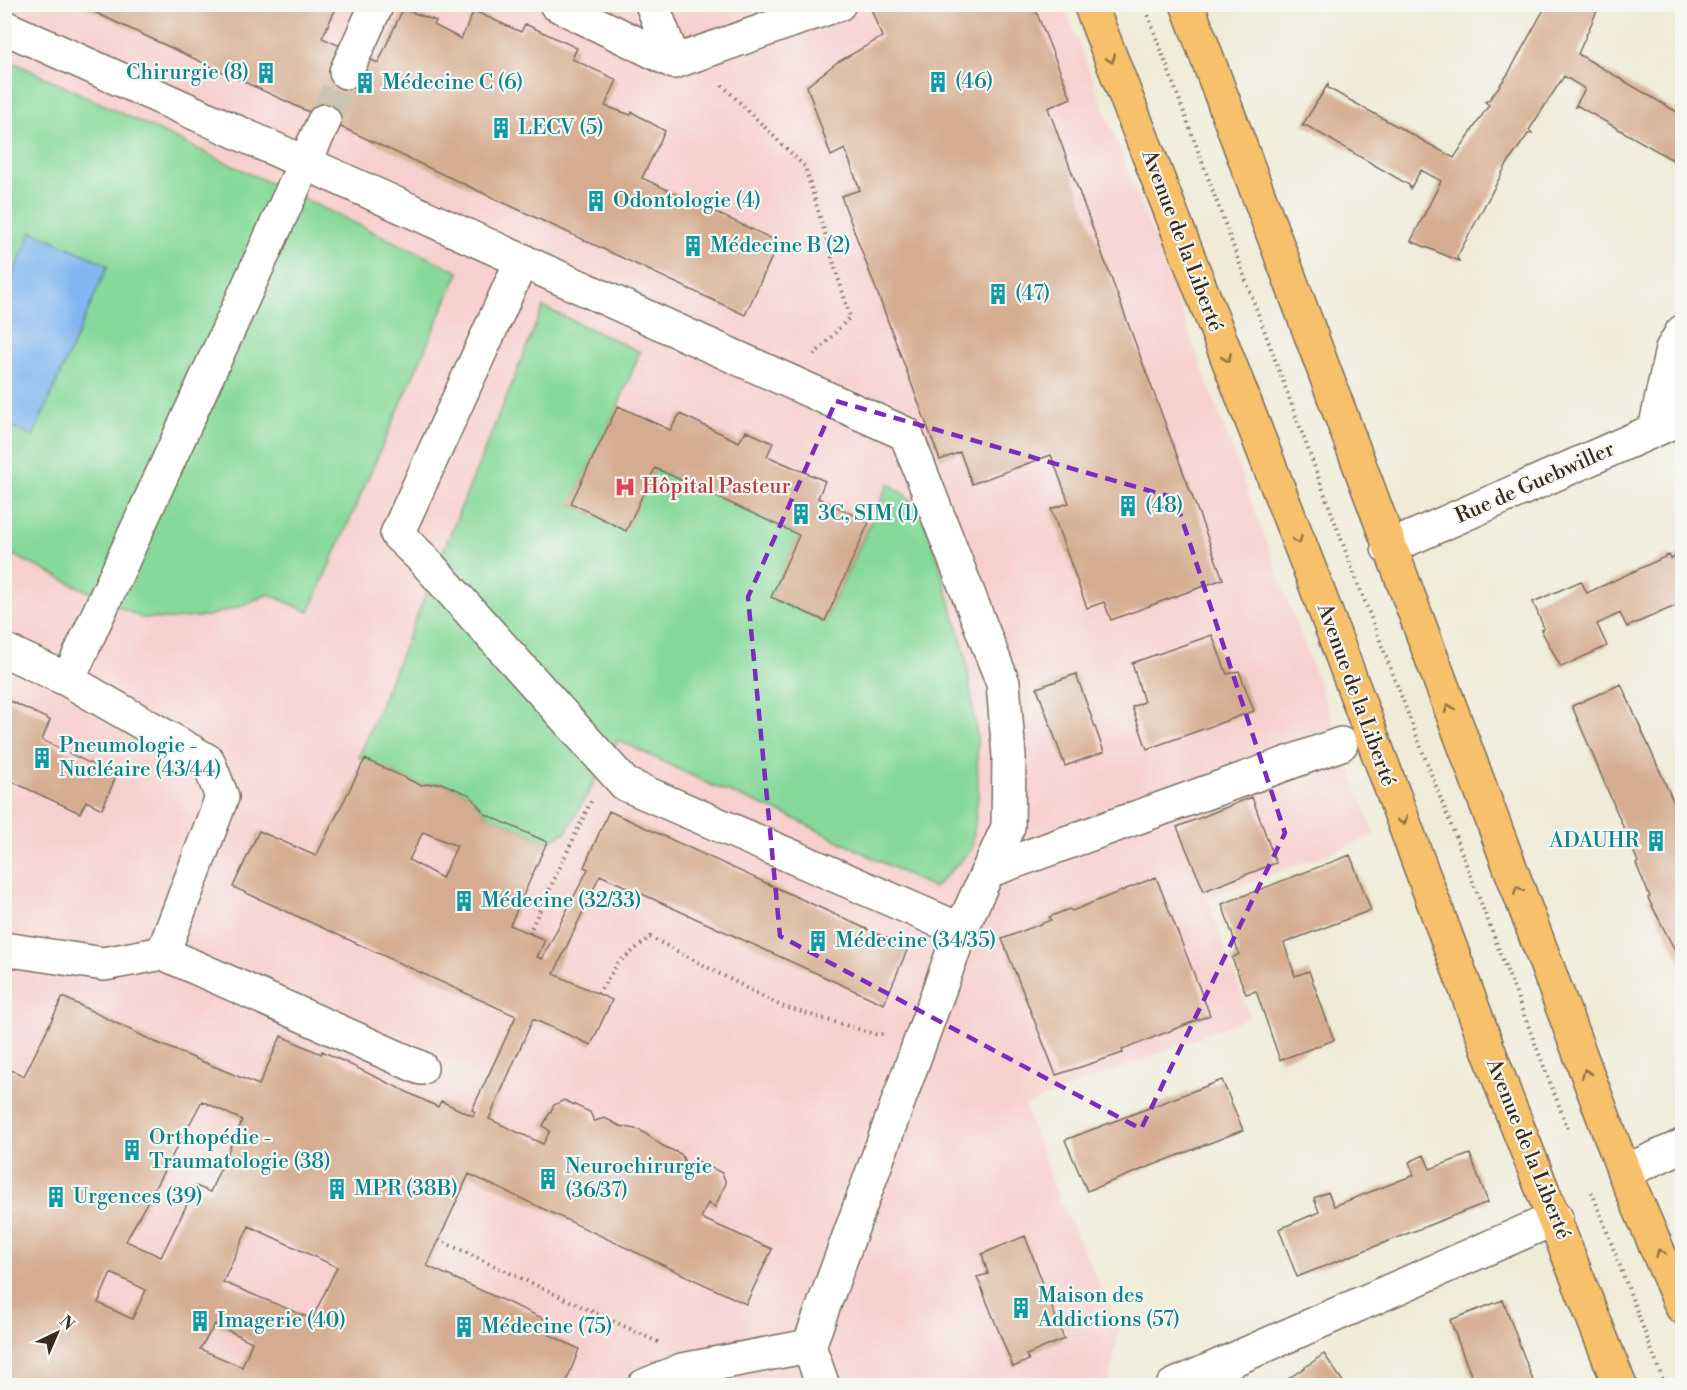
<svg xmlns="http://www.w3.org/2000/svg" width="1687" height="1390" viewBox="0 0 1687 1390" font-family="'Libre Bodoni',serif">
<rect width="100%" height="100%" fill="#f6f6f2"/>
<filter id="ink" filterUnits="userSpaceOnUse"><feTurbulence type="fractalNoise" baseFrequency=".0167" numOctaves="2"/><feDisplacementMap in="SourceGraphic" scale="12" xChannelSelector="R" yChannelSelector="G"/><feConvolveMatrix kernelMatrix="1 2 1 2 8 2 1 2 1" color-interpolation-filters="sRGB"/></filter>
<filter id="wash" filterUnits="userSpaceOnUse"><feTurbulence type="fractalNoise" baseFrequency=".008" numOctaves="4" result="noise"/><feDisplacementMap in="SourceGraphic" scale="24" xChannelSelector="R" yChannelSelector="G"/><feGaussianBlur stdDeviation="1.35" result="paint"/><feColorMatrix in="noise" values="0 0 0 0 0 0 0 0 0 0 0 0 0 0 0 0 0 1.4 0 .05"/><feComposite in="paint" operator="in"/></filter>
<g filter="url(#wash)">
<rect width="100%" height="100%" fill="#efebd7"/>
<!-- built -->
<path fill="#f7d0ce" d="M5,5H1064L1151,230L1375,836L1207,898L1250,1017L1025,1106L1056,1190L1120,1329L1108,1385L5,1386Z"/>
<!-- green -->
<path fill="#86d99a" stroke="#60825c" stroke-width="1.5" d="M4,58L459,272L309,612L268,594L242,606L208,616L171,619L142,618L5,551Z
M543,307L640,352L618,406L571,504L626,530L655,468L799,535L771,597L825,621L889,483L923,509L966,657L977,737L978,796L972,849L934,888L789,816L711,785L618,740L566,832L547,842L485,814L470,795L441,783L420,785L359,757Z"/>
<!-- water -->
<path fill="#81b7f0" stroke="#5e7087" stroke-width="1.5" d="M32,231L108,265L33,436L4,423L5,292Z"/>
<g id="blocks">
<!-- building -->
<path fill="#d5ac8f" fill-rule="evenodd" d="M77,4H338L322,38L378,63L403,9L436,21L434,25L461,39L474,11L521,32L525,24L577,48L572,59L617,80L605,106L631,115L632,112L665,131L642,178L779,242L745,315Z
M869,4H1033L1071,98L1048,108L1223,579L1111,620L1104,602L1087,608L1051,509L1069,503L1051,455L972,484L960,452L940,460L841,196L860,190L845,149L831,156L807,86L836,63L882,37Z
M1547,4H1600L1578,54L1682,115V168L1678,166L1680,164L1578,106L1575,107L1585,89L1564,76L1529,130L1532,133L1528,134L1506,166L1457,257L1459,261L1411,241L1441,181L1421,170L1410,189L1409,185L1307,126H1302L1328,84V88L1454,158L1489,105L1485,102L1489,100L1508,74Z
M618,406L670,430L680,414L739,442L746,431L773,443L767,456L825,481L818,498L869,522L825,621L771,597L799,535L655,468L626,531L571,503Z
M1682,553V603L1627,627L1620,613L1597,624L1607,646L1561,667L1541,630L1544,628L1533,602L1581,581L1587,593L1669,555L1671,559Z
M1212,635L1227,674L1239,671L1254,711L1147,749L1132,707L1144,702L1132,663Z
M1076,674L1104,752L1065,766L1037,688Z
M1621,684L1682,821V964L1648,898L1650,897L1636,864L1638,862L1572,706Z
M4,698L50,720L42,740L116,776L102,809L86,801L80,813L4,778Z
M365,759L420,785L441,783L470,795L485,814L547,842L510,925L545,940L537,957L542,959L588,869L584,867L609,811L908,948L884,1004L600,875L554,974L612,1000L591,1045L533,1019L489,1119L543,1144L550,1131L543,1126L554,1105L564,1100L590,1112L594,1121L605,1118L620,1126L640,1130L663,1146L681,1154L686,1164L696,1160L722,1173L726,1183L715,1207L708,1203L701,1218L772,1249L746,1304L469,1174L427,1266L549,1321L544,1332L579,1349L565,1386H4V1067L24,1076L63,997L155,1042L259,1085L281,1036L321,1054L322,1051L438,1107L441,1101L473,1116L475,1112L472,1110L516,1016L233,887L259,831L316,856ZM423,832L457,846L442,878L409,860ZM202,1101L242,1120L210,1192L196,1186L161,1257L126,1241ZM249,1226L337,1267L312,1319L223,1282ZM111,1273L146,1290L132,1319L98,1303ZM215,1324L252,1342L242,1367L200,1349Z
M1252,797L1276,863L1204,891L1177,827Z
M1350,855L1371,910L1284,943L1295,976L1309,971L1334,1040L1280,1060L1256,991L1246,994L1232,958L1239,954L1222,904Z
M1156,877L1210,1015L1122,1050L1123,1053L1056,1075L1002,939L1051,920L1049,917L1069,909L1072,911Z
M1222,1080L1243,1130L1087,1191L1065,1140Z
M1470,1154L1488,1202L1297,1277L1279,1229L1319,1212L1314,1198L1328,1192L1334,1206L1414,1175L1409,1162L1424,1155L1430,1169Z
M1025,1236L1064,1339L1026,1355L1029,1360L1013,1367L977,1277L988,1274L982,1254Z
M1503,1300L1535,1386H1475L1450,1320Z
M1324,1354L1346,1386H1278Z"/>
</g>
</g>
<g filter="url(#ink)">
<use href="#blocks" fill-opacity="0" stroke="#7a6e5f" stroke-width="1.5"/>
<g fill="none" stroke-linecap="round" stroke-linejoin="round">
<!-- minor-tunnel -->
<path stroke="#cbc4b2" stroke-width="33" stroke-dasharray="33 16" stroke-linecap="butt" d="M324,121L346,72"/>
<defs>
<path id="minor" d="M556,4L674,62L839,4
M652,4L674,62
M4,27L906,434L1003,683L1009,756L1008,827L961,930L809,1346
M346,72L377,4
M522,260L397,534L423,559L625,784L961,930
M1655,430L1672,349L1682,332
M1388,548L1682,418
M4,650L68,680L208,761L222,797L163,953L104,964L4,949
M68,680L324,121
M988,871L1341,744
M163,953L421,1068
M1624,1172L1682,1146
M644,1386L682,1370L809,1346L823,1386
M1173,1386L1556,1218"/>
<path id="major" d="M1090,4L1313,578L1507,1100L1620,1386
M1187,4L1624,1172L1682,1307"/>
</defs>
<!-- minor casing -->
<use href="#minor" stroke="#7a6e5f" stroke-width="36"/>
<!-- major casing -->
<use href="#major" stroke="#7a6e5f" stroke-width="36"/>
<!-- path -->
<path stroke="#7a6e5f" stroke-width="4" stroke-dasharray="1.5 4.5" stroke-linecap="butt" d="M1144,4L1350,563L1568,1129
M722,85L805,167L850,317L814,355
M529,933L592,799
M598,994L618,963L650,937L781,1006L875,1034H886
M1592,1192L1665,1386
M439,1240L658,1342"/>
<!-- minor -->
<use href="#minor" stroke="#fff" stroke-width="33"/>
<!-- major -->
<use href="#major" stroke="#f7c06b" stroke-width="33"/>
</g>
<!-- one-way arrows -->
<defs><path id="oneway-chevron" d="M-2-3.5L2.5 0L-2 3.5" fill="none" stroke-width="1.6" stroke-linecap="round" stroke-linejoin="round" transform="scale(1.5)"/></defs>
<g stroke="#906e41">
<use href="#oneway-chevron" transform="translate(1111 59) rotate(69)"/>
<use href="#oneway-chevron" transform="translate(1227 358) rotate(69)"/>
<use href="#oneway-chevron" transform="translate(1298 540) rotate(69)"/>
<use href="#oneway-chevron" transform="translate(1449 708) rotate(-111)"/>
<use href="#oneway-chevron" transform="translate(1403 821) rotate(70)"/>
<use href="#oneway-chevron" transform="translate(1518 890) rotate(-111)"/>
<use href="#oneway-chevron" transform="translate(1586 1073) rotate(-111)"/>
<use href="#oneway-chevron" transform="translate(1660 1253) rotate(-113)"/>
</g>
</g>
<!-- marked area -->
<path fill="none" stroke="#7b2cbf" stroke-width="4.5" stroke-dasharray="12 8" stroke-linejoin="round" d="M836,401L1175,498L1285,833L1141,1129L780,936L748,597Z"/>
<!-- icons -->
<defs>
<symbol id="building-bare" viewBox="-9 -9 18 18"><path d="M-4-6H4V6H1V3H-1V6H-4ZM-2.5-4.3h1.7v1.8h-1.7ZM.8-4.3h1.7v1.8H.8ZM-2.5-1h1.7V.8h-1.7ZM.8-1h1.7V.8H.8Z" fill="#0f9aa8" stroke="#f6f6f2" stroke-width="2.5" paint-order="stroke"/></symbol>
<symbol id="hospital-bare" viewBox="-9 -9 18 18"><path d="M-5-5h3v3.5h4V-5h3V5h-3V1.5h-4V5h-3Z" fill="#e0444e" stroke="#f6f6f2" stroke-width="2.5" paint-order="stroke"/></symbol>
</defs>
<g fill-rule="evenodd">
<use href="#building-bare" x="251" y="58" width="30" height="30"/>
<use href="#building-bare" x="923" y="67" width="30" height="30"/>
<use href="#building-bare" x="350" y="68" width="30" height="30"/>
<use href="#building-bare" x="486" y="113" width="30" height="30"/>
<use href="#building-bare" x="581" y="186" width="30" height="30"/>
<use href="#building-bare" x="678" y="231" width="30" height="30"/>
<use href="#building-bare" x="983" y="279" width="30" height="30"/>
<use href="#hospital-bare" x="610" y="472" width="30" height="30"/>
<use href="#building-bare" x="1113" y="491" width="30" height="30"/>
<use href="#building-bare" x="786" y="499" width="30" height="30"/>
<use href="#building-bare" x="27" y="743" width="30" height="30"/>
<use href="#building-bare" x="1641" y="826" width="30" height="30"/>
<use href="#building-bare" x="449" y="886" width="30" height="30"/>
<use href="#building-bare" x="803" y="926" width="30" height="30"/>
<use href="#building-bare" x="117" y="1135" width="30" height="30"/>
<use href="#building-bare" x="533" y="1164" width="30" height="30"/>
<use href="#building-bare" x="322" y="1174" width="30" height="30"/>
<use href="#building-bare" x="41" y="1182" width="30" height="30"/>
<use href="#building-bare" x="1006" y="1293" width="30" height="30"/>
<use href="#building-bare" x="185" y="1306" width="30" height="30"/>
<use href="#building-bare" x="449" y="1312" width="30" height="30"/>
</g>
<g text-anchor="middle" dominant-baseline="central" stroke-width="4.5" stroke-linejoin="round" paint-order="stroke">
<!-- culture labels -->
<g font-size="21" fill="#0d838f" stroke="#f6f6f2" text-anchor="start">
<text x="249" y="73" text-anchor="end">Chirurgie (8)</text>
<text x="955" y="82">(46)</text>
<text x="382" y="83">Médecine C (6)</text>
<text x="518" y="128">LECV (5)</text>
<text x="613" y="201">Odontologie (4)</text>
<text x="710" y="246">Médecine B (2)</text>
<text x="1015" y="294">(47)</text>
<text x="1145" y="506">(48)</text>
<text x="818" y="514">3C, SIM (1)</text>
<text x="59" y="746">Pneumologie -<tspan x="59" dy="24">Nucléaire (43/44)</tspan></text>
<text x="1639" y="841" text-anchor="end">ADAUHR</text>
<text x="481" y="901">Médecine (32/33)</text>
<text x="835" y="941">Médecine (34/35)</text>
<text x="149" y="1138">Orthopédie -<tspan x="149" dy="24">Traumatologie (38)</tspan></text>
<text x="565" y="1167">Neurochirurgie<tspan x="565" dy="24">(36/37)</tspan></text>
<text x="354" y="1189">MPR (38B)</text>
<text x="73" y="1197">Urgences (39)</text>
<text x="1038" y="1296">Maison des<tspan x="1038" dy="24">Addictions (57)</tspan></text>
<text x="217" y="1321">Imagerie (40)</text>
<text x="481" y="1327">Médecine (75)</text>
</g>
<!-- street labels -->
<g font-size="21" fill="#3b2a1e" stroke="#f6f6f2">
<text transform="translate(1182 241) rotate(69)">Avenue de la Liberté</text>
<text transform="translate(1535 483) rotate(-24)">Rue de Guebwiller</text>
<text transform="translate(1356 695) rotate(70)">Avenue de la Liberté</text>
<text transform="translate(1528 1149) rotate(68)">Avenue de la Liberté</text>
</g>
<!-- health labels -->
<g font-size="21" fill="#be3a42" stroke="#f6f6f2" text-anchor="start">
<text x="642" y="487">Hôpital Pasteur</text>
</g>
</g>
<!-- margin -->
<rect width="1687" height="1390" fill="none" stroke="#f6f6f2" stroke-width="24"/>
<!-- north arrow -->
<g transform="translate(57 1333) rotate(44)" stroke="#f6f6f2" stroke-width="4.5" paint-order="stroke">
<path d="M0-4.5L10 22L0 15L-10 22Z" fill="#3b2a1e"/>
<text y="-9" font-size="16" font-weight="bold" text-anchor="middle" fill="#3b2a1e">N</text>
</g>
</svg>
